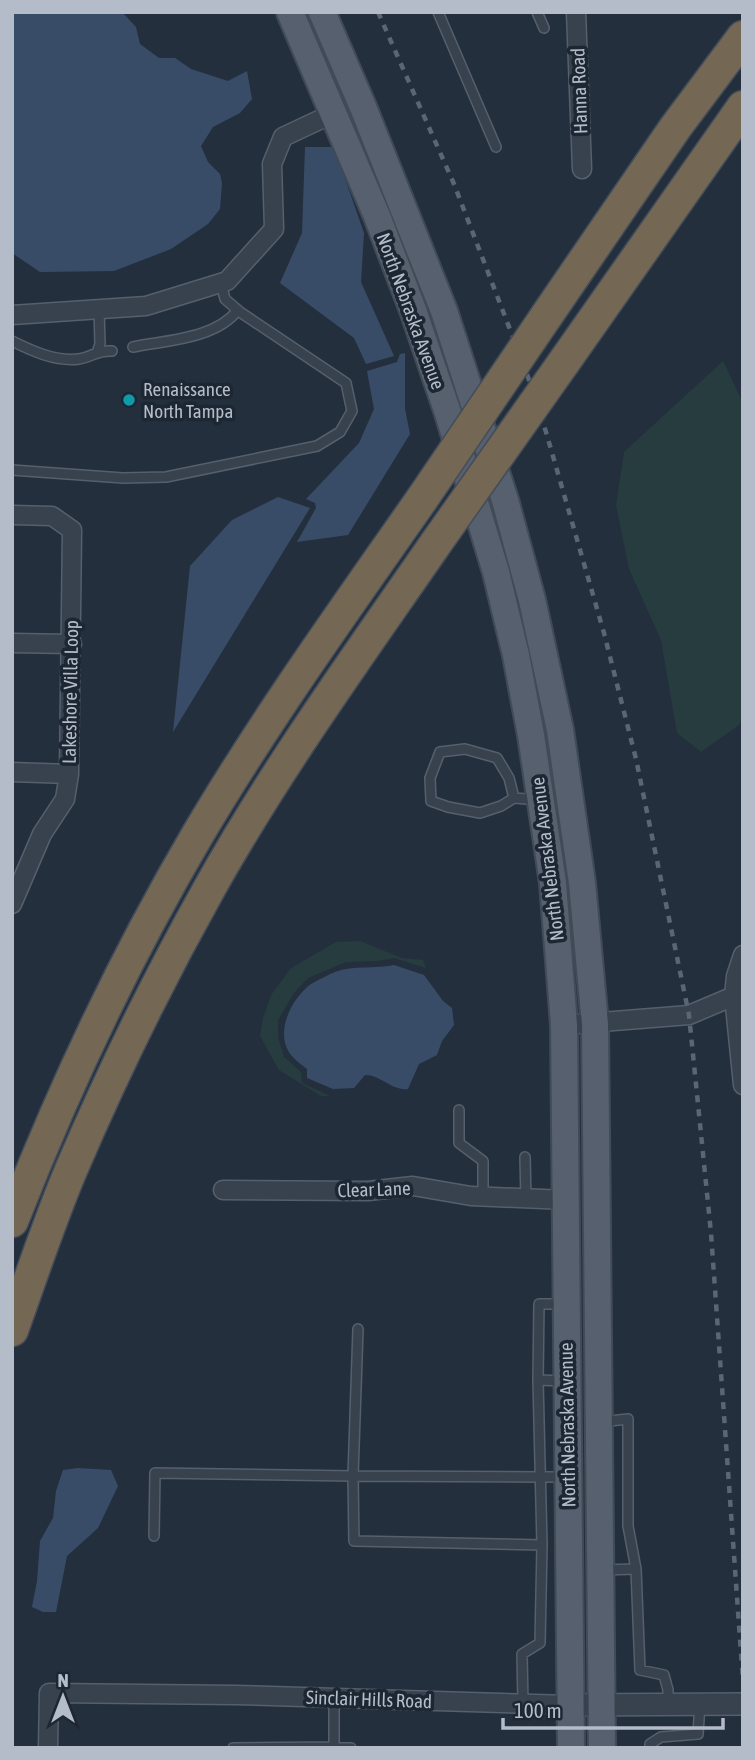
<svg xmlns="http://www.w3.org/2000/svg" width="755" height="1760" viewBox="0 0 755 1760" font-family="'Asap Condensed',sans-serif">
<rect width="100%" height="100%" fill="#242f3e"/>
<!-- green -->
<path fill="#263c3f" d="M723,361L743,403V716L739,725L701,752L677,733L661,640L629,569L616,505L624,452Z
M360,941L402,958L423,960L426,968L394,958L378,961L346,962L308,978L294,993L278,1020V1037L284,1057L301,1072L302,1083L330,1096H321L279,1070L260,1036L263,1018L271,995L291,968L336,942Z"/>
<!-- water -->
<path fill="#394c67" d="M12,12H122L136,27L140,44L159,58H175L191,69L228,81L247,71L252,99L240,113L213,127L201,146L208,162L220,174L222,183L220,209L208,224L171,249L114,271L40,272L12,253Z
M305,147H334L364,233L361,282L394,356L366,364L354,338L280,283L302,233Z
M405,353V409L410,434L348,535L297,542L316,508L315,503L306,499L359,443L374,409L367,371L397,362L400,354Z
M278,497L310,508L173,732L190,566L232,520Z
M394,965L424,975L443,1001L452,1008L454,1025L442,1041L437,1055L419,1064L408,1089C392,1091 381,1075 365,1075L354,1088L333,1089L307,1078V1069C302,1065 295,1060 291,1055C274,1033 291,999 311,984C318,980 328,975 335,972C354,965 375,969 394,965Z
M78,1468L111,1470L118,1486L98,1528L67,1556L56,1612H43L32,1607L37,1581L40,1541L53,1518L56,1491L63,1470Z"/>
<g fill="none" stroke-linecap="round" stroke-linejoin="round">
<defs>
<path id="service" d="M438,12L496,147
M537,12L544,28
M12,341C32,351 56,362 79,359C93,357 96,350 112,351
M133,347C168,340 215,339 238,310
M98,350L100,344L99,309
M12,470L123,478L166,477L317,446L340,432L352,411L346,383L240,312L225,299L221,283
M514,798L509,778L497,758L465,749L440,752L430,778L431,801L448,807L480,813L501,806L514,798L539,800
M459,1110V1143L483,1161V1197
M525,1157L526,1199
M538,1380L539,1304H565
M564,1381L538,1380L542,1545L354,1541L353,1476L540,1477H566
M600,1422L628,1419V1526L636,1569L640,1670L664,1675L668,1690V1703
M154,1536L155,1473L353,1476L358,1329
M602,1570L636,1569
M523,1704L522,1654L540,1643L542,1545
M233,1748L334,1747V1698
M334,1748H351
M650,1748V1744L661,1737L698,1734L700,1704"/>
<path id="minor" d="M576,12L582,169
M12,315L146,306L227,281L274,229L272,164L283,137L334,113
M12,515L52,516L72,530L69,774L65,799L42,834L12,904
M12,643L72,644
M12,772L69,774
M734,996L743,1085
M564,1025L689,1015L734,996L736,976L743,955
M223,1190L368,1191L413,1186L471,1196L566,1200
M48,1748L49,1693L236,1695L570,1705"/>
<path id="tertiary" d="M570,1705L743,1704"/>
<path id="primary" d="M290,12L377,216L413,310L448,413L496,572L516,655L531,735L553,883L564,1025L571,1748
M322,12L363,107L444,311L505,500L532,600L560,730L582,883L595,1024L602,1748"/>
<path id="motorway" d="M547,315L675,128L743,37
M564,362L743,107
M12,1221C64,1088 125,958 198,834C266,719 345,609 422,499
M12,1330C31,1277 49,1222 71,1170C112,1074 158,980 209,889C276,769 358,656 436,543"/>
</defs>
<!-- service casing -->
<use href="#service" stroke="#565f6c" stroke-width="12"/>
<!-- minor casing -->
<use href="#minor" stroke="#565f6c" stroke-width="21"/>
<!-- tertiary casing -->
<use href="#tertiary" stroke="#565f6c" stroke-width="24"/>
<!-- primary casing -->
<use href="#primary" stroke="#414a57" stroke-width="30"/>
<!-- motorway casing -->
<use href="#motorway" stroke="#434c59" stroke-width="35"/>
<!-- service -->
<use href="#service" stroke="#38414e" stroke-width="9"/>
<!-- minor -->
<use href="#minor" stroke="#38414e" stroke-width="18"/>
<!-- tertiary -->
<use href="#tertiary" stroke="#38414e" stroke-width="21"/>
<!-- primary -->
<use href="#primary" stroke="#56606e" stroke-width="26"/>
<!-- motorway -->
<use href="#motorway" stroke="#746855" stroke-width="32"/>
<!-- rail -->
<path stroke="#5a6575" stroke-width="4.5" stroke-dasharray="7 7" stroke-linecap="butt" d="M378,12L454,184L526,371L546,432L604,633L636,759L689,1015L711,1233L743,1681"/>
<defs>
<path id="motorway-bridge" d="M422,499L547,315
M436,543L564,362"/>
</defs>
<!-- motorway-bridge casing -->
<use href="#motorway-bridge" stroke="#434c59" stroke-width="35" stroke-linecap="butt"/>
<!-- motorway-bridge -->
<use href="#motorway-bridge" stroke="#746855" stroke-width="32"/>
</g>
<!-- markers -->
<circle fill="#0f9aa8" stroke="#1d2633" stroke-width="2.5" cx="129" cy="400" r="7"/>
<g text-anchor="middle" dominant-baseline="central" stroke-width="7" stroke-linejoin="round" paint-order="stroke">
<!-- street labels -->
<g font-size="19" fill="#b4bcc9" stroke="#1d2633">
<text transform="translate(579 91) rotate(-92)">Hanna Road</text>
<text transform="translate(411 311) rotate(70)">North Nebraska Avenue</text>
<text transform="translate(70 692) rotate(-89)">Lakeshore Villa Loop</text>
<text transform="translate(547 859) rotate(-97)">North Nebraska Avenue</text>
<text transform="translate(374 1189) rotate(-2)">Clear Lane</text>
<text transform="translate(567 1425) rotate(-91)">North Nebraska Avenue</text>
<text transform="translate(369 1699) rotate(2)">Sinclair Hills Road</text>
</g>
<!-- poi labels -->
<g font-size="19" fill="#b4bcc9" stroke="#1d2633" text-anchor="start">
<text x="143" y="389">Renaissance<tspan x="143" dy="22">North Tampa</tspan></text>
</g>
</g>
<!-- border -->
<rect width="755" height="1760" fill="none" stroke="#b4bcc9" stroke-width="28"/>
<!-- north arrow -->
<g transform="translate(63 1697)" stroke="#1d2633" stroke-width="5" paint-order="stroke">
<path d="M0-5L12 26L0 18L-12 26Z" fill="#b4bcc9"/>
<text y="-10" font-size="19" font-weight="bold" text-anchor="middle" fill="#b4bcc9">N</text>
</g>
<!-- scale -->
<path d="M503 1718v10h220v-10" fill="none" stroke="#b4bcc9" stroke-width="3.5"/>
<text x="514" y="1718" font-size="21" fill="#b4bcc9" stroke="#1d2633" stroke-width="5" paint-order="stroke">100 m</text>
</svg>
